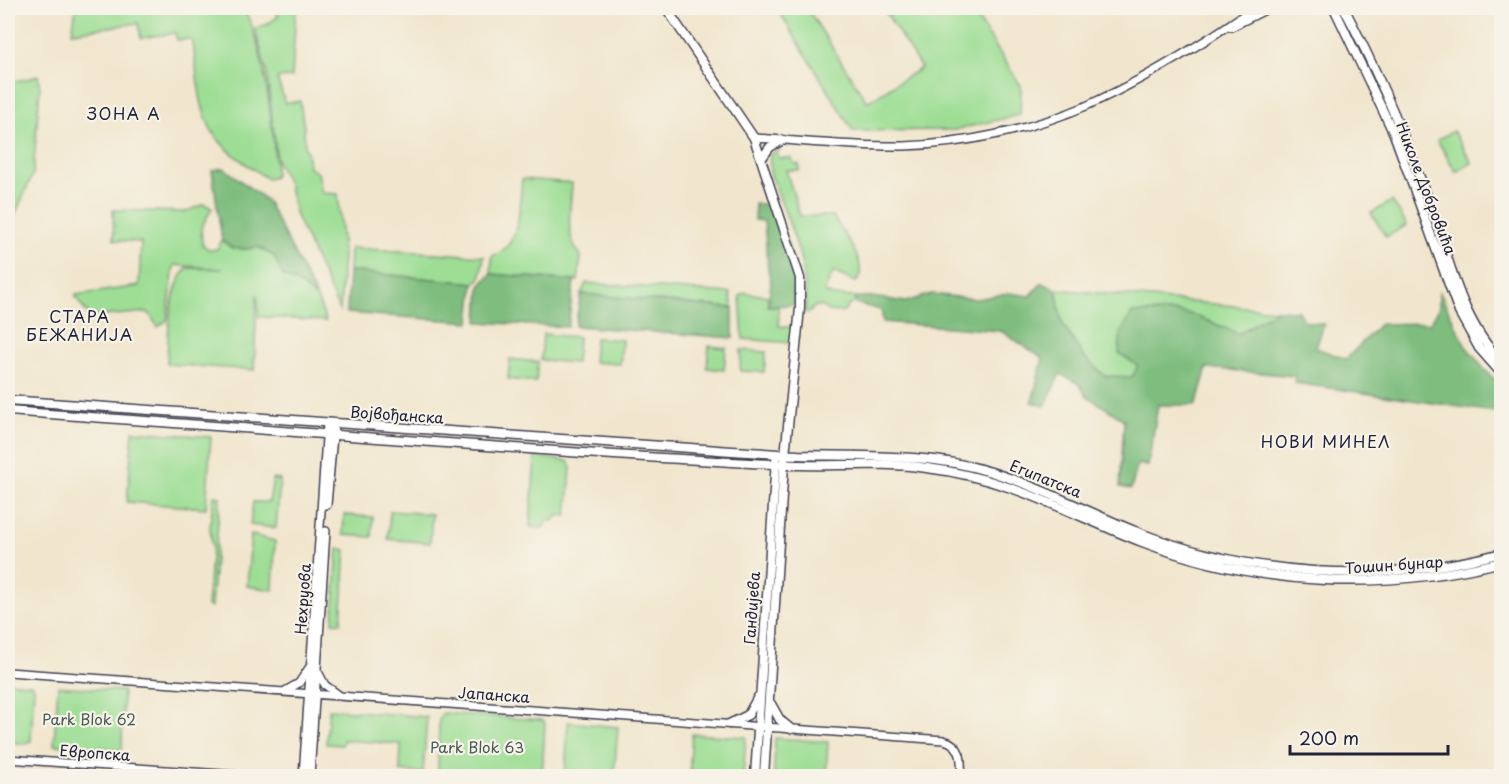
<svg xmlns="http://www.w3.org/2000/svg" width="1509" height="784" viewBox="0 0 1509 784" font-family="'Playpen Sans',sans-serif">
<rect width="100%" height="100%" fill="#f7f3e8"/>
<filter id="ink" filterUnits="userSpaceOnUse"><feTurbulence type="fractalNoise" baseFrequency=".0167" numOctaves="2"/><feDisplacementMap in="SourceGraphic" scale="12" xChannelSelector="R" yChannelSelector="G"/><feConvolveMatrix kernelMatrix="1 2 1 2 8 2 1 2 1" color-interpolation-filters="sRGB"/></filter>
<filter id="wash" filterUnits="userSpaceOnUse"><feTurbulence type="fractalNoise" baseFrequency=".008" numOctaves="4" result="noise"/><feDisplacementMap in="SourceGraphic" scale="24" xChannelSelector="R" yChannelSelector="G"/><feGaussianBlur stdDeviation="1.35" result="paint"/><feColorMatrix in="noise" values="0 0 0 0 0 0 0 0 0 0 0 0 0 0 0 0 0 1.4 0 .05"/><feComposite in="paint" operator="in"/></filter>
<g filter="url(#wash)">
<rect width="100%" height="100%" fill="#f1e6cd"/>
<!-- green -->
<path fill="#9dde94" stroke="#608068" stroke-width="1.5" d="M76,8H242C263,33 276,141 275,176L268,179C249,166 227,153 214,134C198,111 197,70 193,43L190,39L177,40L175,33L141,38L138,23L72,32Z
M276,8H296L292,77L277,78L285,103L300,101L304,128L305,149L307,150L309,167L318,173L322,193L338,194L343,254L340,312L296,216L288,183L277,162L267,75L255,28L268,24L278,16Z
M777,8H807L867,102L921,68L883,8H971L1021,86L1020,115L954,130L853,131Z
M38,75L40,87L33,174L8,230V82L28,79Z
M1453,131L1472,163L1456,172L1437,140Z
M781,150L777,152L778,158H791L794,164H799V170H786L800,216H833C842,233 871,264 856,282L833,272L824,292L833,296L856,297L854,303L849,305L844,312L828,311L821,306H815L809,313L805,312C810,263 786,218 770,172V154Z
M522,179L572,183C571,207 563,236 581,256L578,281L491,274L492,256C522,247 519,205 522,179Z
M1392,201L1407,225L1386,237L1371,213Z
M204,204L212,208L201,228L202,244L210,250L217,249L222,240L232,248L247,249L258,247L274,256L283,276L298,283L317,298L326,321L259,317L257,294L254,370L167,364C168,336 168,290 187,268L223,269L174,265L167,320L158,327L148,312L92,317L83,308L75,295L139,286L141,242L114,240L113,210L185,212Z
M350,248L484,256L480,279L474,283L349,271Z
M586,283L730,293L733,308L581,294Z
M1056,289L1276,310L1239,334L1194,315L1177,312L1132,313L1138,366L1132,377L1105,376L1083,356L1062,323Z
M745,293L768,296V306L778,307L779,326L795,328L791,343L743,339L740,296Z
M543,334L578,337L576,363L541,360Z
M595,338L622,340L620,364L593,362Z
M709,346L726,348L724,370L707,368Z
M741,350L766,352L764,372L740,371Z
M510,359L538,362L536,382L508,379Z
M133,431L211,437L206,508L127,502Z
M535,457L568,461L571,467L567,516L559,515L553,521H547L543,528L530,527Z
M273,479L280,480L276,528L250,525L253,502H269Z
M214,496L220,497L211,607L207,606L212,548L210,527Z
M390,511L432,514L430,543L388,539Z
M344,515L373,517L372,537L343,535Z
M251,535L275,541L273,590L247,586Z
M338,548L346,550L341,623L333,622Z
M8,682L31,684L34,687L31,741L26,744L8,742Z
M58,686L123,691L122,750L54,745Z
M329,709L427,717L423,773L400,771L401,744L343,740L342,745L326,744Z
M443,713L542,720L545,723L542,776H485L438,772L439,718Z
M568,722L618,727L614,776H565Z
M692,734L746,737L743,776H689Z
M775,738L828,742L826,776H774Z"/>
<!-- forest -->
<path fill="#7ebd7e" stroke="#50705c" stroke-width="1.5" d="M224,168L267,201L317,298L298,283L283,276L274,256L258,247L247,249L232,248L222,240L212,170Z
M763,171L792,258L795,277L794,305L768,306L771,282L768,269L764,221L754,220L755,204H768L759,173Z
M349,271L474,283L470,322L347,313Z
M491,274L574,281L568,327L478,322L480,286Z
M1042,283L1056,289L1062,323L1083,356L1105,376L1132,377L1138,366L1119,353L1120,334L1132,313L1177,312L1194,315L1239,334L1276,310L1298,311L1305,321L1324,324L1316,348L1346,359L1380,324L1430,323L1439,308V291L1465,345L1484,369L1501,385V413L1295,383V376L1207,368L1196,405H1158L1148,466L1138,464L1131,489L1120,487L1124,420L1087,396L1078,383L1060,374L1045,406L1032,402L1043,358L1001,331L883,322L881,310L854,303L856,297H871L906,302L931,294L977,299L1009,293L1030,296Z
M581,294L733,308V338L575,326Z"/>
</g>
<g filter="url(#ink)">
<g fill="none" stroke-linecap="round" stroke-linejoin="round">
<defs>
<path id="minor" d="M1231,27L1269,8
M754,138C804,141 854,147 904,146C965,144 1030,130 1086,106C1128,87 1170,63 1209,38C1225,28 1239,17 1255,8
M327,505L334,424
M317,670L325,685L339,695
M8,672L944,740C962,745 962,760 961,776
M285,691L299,683L309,668
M8,759L251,776
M303,776L327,423
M310,776L326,531"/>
<path id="major" d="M666,8L754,138L800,278V308L784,465L764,776
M1334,8L1394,134L1459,312L1479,348L1502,374
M1344,8C1376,68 1403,132 1427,196C1448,251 1458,319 1502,362
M762,158L770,147L783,140
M8,400C230,416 453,431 676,447C717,450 757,453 798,455C844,456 890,455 935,460C1009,469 1068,504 1135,531C1252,577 1380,585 1502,553
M8,411C225,428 443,444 661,458C707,460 752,464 798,465C841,466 885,462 927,468C1009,478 1068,513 1142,542C1258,586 1381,592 1502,562
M771,704L780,720L791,729
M729,724L748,715L758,697
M755,776L776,460"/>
</defs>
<!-- minor casing -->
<use href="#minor" stroke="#413f51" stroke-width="10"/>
<!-- major casing -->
<use href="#major" stroke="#413f51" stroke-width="11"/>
<!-- minor -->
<use href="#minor" stroke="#fff" stroke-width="7"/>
<!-- major -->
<use href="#major" stroke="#fff" stroke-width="8"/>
</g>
</g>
<g text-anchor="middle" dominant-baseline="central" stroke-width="4.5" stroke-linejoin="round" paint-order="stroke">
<!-- street labels -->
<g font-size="15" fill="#22223b" stroke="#f7f3e8">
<text transform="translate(1427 188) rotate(69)">Николе Добровића</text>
<text transform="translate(397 414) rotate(4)">Војвођанска</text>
<text transform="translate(1046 478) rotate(22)">Египатска</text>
<text transform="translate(1394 564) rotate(-4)">Тошин бунар</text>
<text transform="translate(302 599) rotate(-86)">Нехруова</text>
<text transform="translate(751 608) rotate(-86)">Гандијева</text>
<text transform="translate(494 694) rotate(4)">Јапанска</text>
<text transform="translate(95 752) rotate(4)">Европска</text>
</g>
<!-- park labels -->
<g font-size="15" fill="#475a56" stroke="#f7f3e8">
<text x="89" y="718">Park Blok 62</text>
<text x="477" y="746">Park Blok 63</text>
</g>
<!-- neighbourhood labels -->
<g font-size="16" letter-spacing="1.5" fill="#22223b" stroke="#f7f3e8">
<text x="124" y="113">ЗОНА А</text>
<text x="80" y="316">СТАРА<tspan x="80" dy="18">БЕЖАНИЈА</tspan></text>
<text x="1326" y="441">НОВИ МИНЕЛ</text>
</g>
</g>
<!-- margin -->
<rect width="1509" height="784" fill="none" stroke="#f7f3e8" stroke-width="30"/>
<!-- scale -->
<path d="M1290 745v9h158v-9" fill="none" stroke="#22223b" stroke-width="3"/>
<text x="1299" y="745" font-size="18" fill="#22223b" stroke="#f7f3e8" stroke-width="4.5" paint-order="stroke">200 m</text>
</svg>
